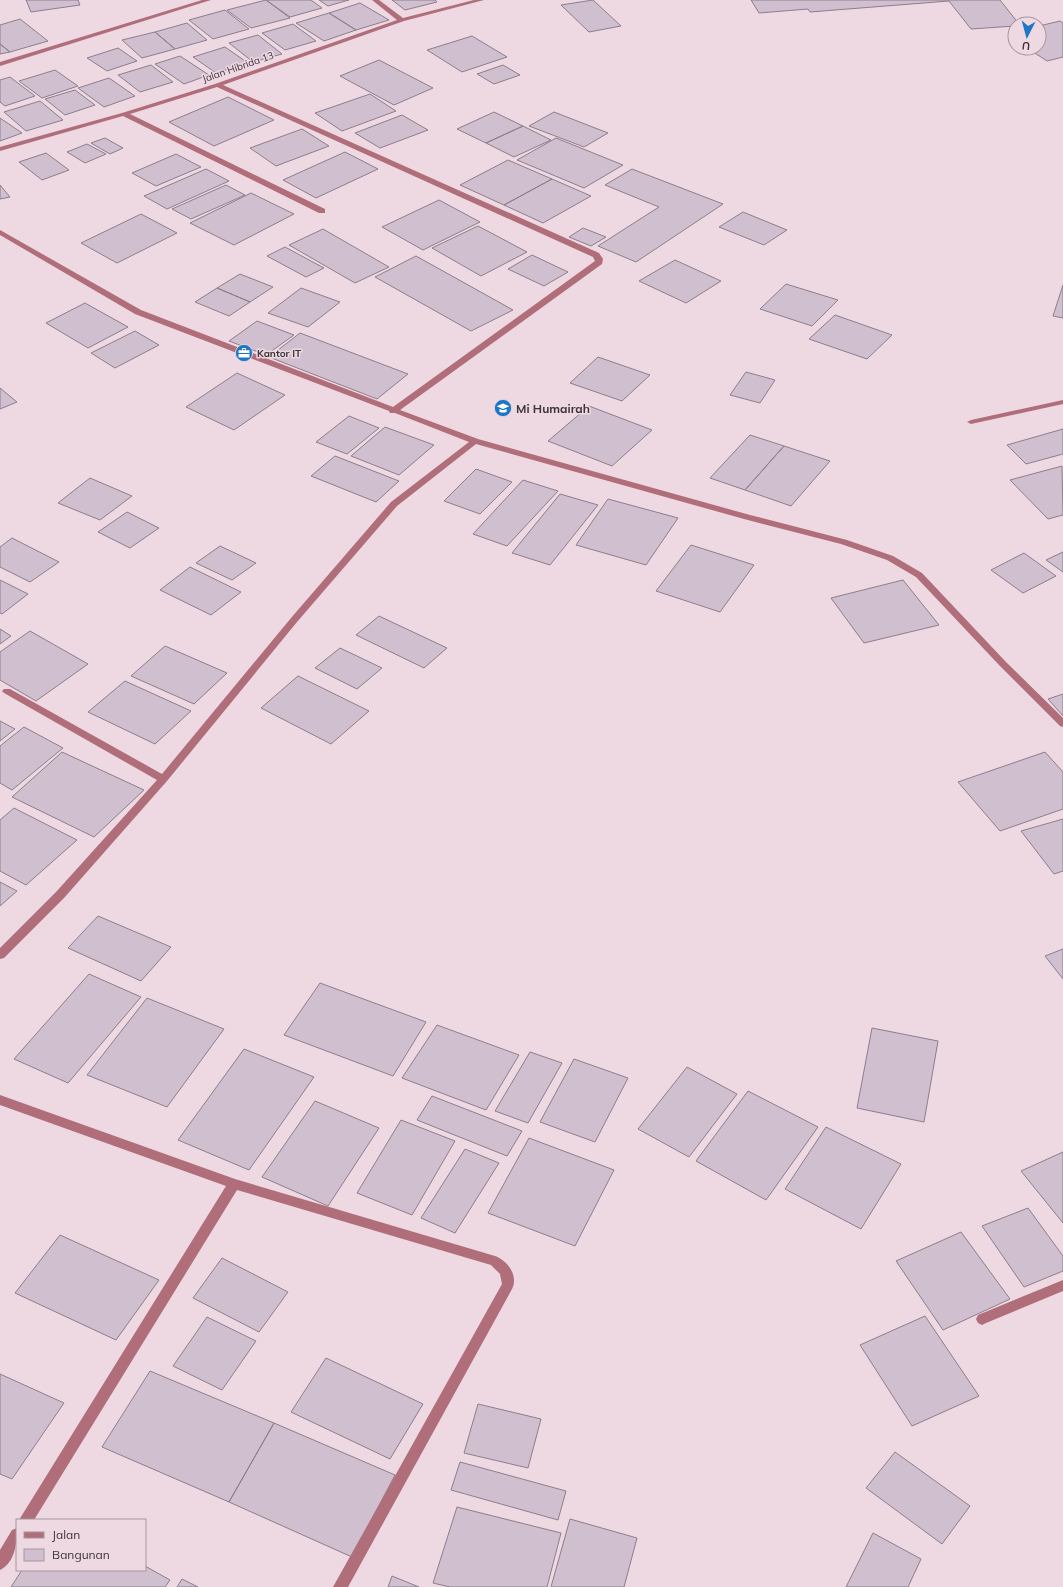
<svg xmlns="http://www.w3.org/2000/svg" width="1063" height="1587" viewBox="0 0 1063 1587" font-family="Mulish,sans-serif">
<rect width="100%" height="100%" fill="#eed8e2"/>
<!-- building -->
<path fill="#d0bfcf" stroke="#8d7e8c" d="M26,0H78L80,5L31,12Z
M266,0L290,18L251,28L227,10Z
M266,0H311L322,8L290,17Z
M319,0H349L328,6Z
M392,0H435L437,2L405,10Z
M593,0L621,26L589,32L561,5Z
M751,0H1000L1019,24H1015V26L971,29L949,1L810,12L808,9L759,13Z
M360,3L389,20L356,30L329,13Z
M225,10L249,29L213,39L189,20Z
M329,13L356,30L324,41L296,23Z
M20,19L48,41L10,52L0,44V25Z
M1060,21L1063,23V57L1047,61L1027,48H1039V26Z
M187,23L207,40L175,49L155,32Z
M293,24L316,41L285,50L262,33Z
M155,32L175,49L142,58L122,40Z
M258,35L282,54L253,62L229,43Z
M472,36L507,57L462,72L427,50Z
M0,44L10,52L0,54Z
M225,47L248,63L216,73L193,57Z
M118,48L137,61L107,71L87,58Z
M180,56L209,75L184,84L155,64Z
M379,60L433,88L394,105L340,76Z
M151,65L173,82L140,92L118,75Z
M503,65L520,75L494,84L477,74Z
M55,70L78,86L42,98L19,81Z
M10,77L35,96L5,106L0,102V80Z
M109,78L135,96L104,107L78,88Z
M75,90L95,105L65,115L45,99Z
M370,94L396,111L342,131L315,113Z
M228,97L274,120L214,146L169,122Z
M40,101L63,120L26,131L4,112Z
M494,112L523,126L486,143L457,129Z
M554,112L608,133L584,147L529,126Z
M402,115L428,130L380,148L355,133Z
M0,118L22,133L0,141Z
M523,126L551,140L514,157L486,143Z
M302,129L329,146L276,166L250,148Z
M105,138L123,148L110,154L91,143Z
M556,138L623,165L584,188L517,160Z
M87,144L106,154L85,163L67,152Z
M345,152L378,169L316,198L283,180Z
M46,153L69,170L42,180L19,162Z
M176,154L201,167L156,186L132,173Z
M508,160L552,179L504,205L460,185Z
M206,169L229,181L167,209L144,196Z
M632,169L723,204L636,262L598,246L659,207L605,185Z
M552,179L591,196L543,223L504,205Z
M0,185L10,197L0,199Z
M226,185L245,195L191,219L172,209Z
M251,193L294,214L234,245L190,223Z
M439,200L480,222L423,250L382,227Z
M743,212L787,230L764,245L719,227Z
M141,214L177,233L117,263L81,243Z
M478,226L527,252L481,276L432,248Z
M583,228L606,237L591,246L569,237Z
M323,229L389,267L355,283L289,245Z
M285,247L324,268L306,277L267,256Z
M532,255L568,272L544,286L508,269Z
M416,256L513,310L471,331L375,277Z
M675,260L721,281L686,303L639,281Z
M240,274L273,287L250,302L217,288Z
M786,284L838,300L812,326L760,309Z
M1063,285V318L1053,316Z
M217,288L250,302L229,316L195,302Z
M301,288L340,302L308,327L268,313Z
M85,303L128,327L88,348L46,323Z
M835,315L892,335L867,359L809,339Z
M257,321L294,335L266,355L229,341Z
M135,331L159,345L115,368L91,353Z
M300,333L408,374L377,399L269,357Z
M598,357L650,375L622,401L570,383Z
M746,372L775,380L760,403L730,395Z
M237,373L285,395L234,430L186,407Z
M0,388L17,402L0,409Z
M589,406L652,430L612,466L548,441Z
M349,416L379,428L347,454L316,442Z
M385,427L434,445L399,475L351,456Z
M1063,429V454L1026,464L1007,445Z
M750,435L784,446L745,490L710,478Z
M784,446L830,461L791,506L745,490Z
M335,456L399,481L376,502L311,476Z
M1062,466L1063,515L1048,519L1010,480Z
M476,469L512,482L480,514L444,501Z
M90,478L132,496L100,520L58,503Z
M523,480L558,491L507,546L473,534Z
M560,494L598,505L550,565L512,553Z
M608,499L678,518L646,565L576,545Z
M127,512L159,528L130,548L98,532Z
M12,538L59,562L30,582L0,567V547Z
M691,545L754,565L720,612L656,591Z
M220,546L256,563L232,580L196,563Z
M1063,552V572L1046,560Z
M1024,553L1056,576L1023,593L991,570Z
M190,567L241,592L211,615L160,590Z
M0,580L28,594L2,614L0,613Z
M903,580L939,625L864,643L831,598Z
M379,616L447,648L424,668L356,635Z
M0,629L11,636L0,644Z
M30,631L88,664L36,701L0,680V652Z
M165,646L227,673L194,704L131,676Z
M340,648L382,668L357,689L315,668Z
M298,676L369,711L331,744L261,708Z
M125,681L191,711L155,744L88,712Z
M1063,694V716L1048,699Z
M0,721L15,729L0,741Z
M24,727L63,748L12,790L0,783V746Z
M62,752L144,790L94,837L12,797Z
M1045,752L1063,772V809L1000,831L958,782Z
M14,808L77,840L26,885L0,871V820Z
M1063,819V871L1054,874L1021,831Z
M0,882L17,891L0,906Z
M98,916L171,947L141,981L68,948Z
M1063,949V979L1045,956Z
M89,974L141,997L68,1083L14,1059Z
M320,983L426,1022L393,1076L284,1035Z
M147,998L224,1029L167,1107L87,1075Z
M437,1025L519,1055L486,1110L402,1078Z
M872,1028L938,1041L924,1122L857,1108Z
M244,1049L314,1077L249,1170L178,1140Z
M530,1052L562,1063L528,1123L495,1111Z
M574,1059L628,1078L595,1142L540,1122Z
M687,1067L737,1094L689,1157L638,1129Z
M748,1091L818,1127L766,1200L696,1161Z
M432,1096L522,1131L507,1156L417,1120Z
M315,1101L379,1128L328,1206L262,1177Z
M401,1120L455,1141L412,1215L357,1193Z
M826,1127L901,1164L861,1229L785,1189Z
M529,1138L614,1170L575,1246L488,1213Z
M465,1149L499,1163L455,1233L421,1218Z
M1063,1152V1223L1021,1171Z
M1028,1208L1063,1256V1271L1024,1287L982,1226Z
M961,1232L1010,1299L943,1330L896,1261Z
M60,1235L159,1280L116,1340L15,1293Z
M222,1258L288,1292L259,1332L193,1298Z
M925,1316L979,1396L912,1426L860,1345Z
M207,1317L256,1341L222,1390L173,1366Z
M326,1358L423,1404L390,1459L291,1412Z
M150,1371L274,1423L229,1502L102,1447Z
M0,1374L64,1403L12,1479L0,1474Z
M478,1404L541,1419L528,1468L464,1453Z
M274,1423L395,1475L352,1557L229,1502Z
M895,1452L970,1506L942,1544L866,1488Z
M460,1462L566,1491L558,1520L451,1490Z
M457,1507L561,1533L547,1587H450L433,1583Z
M570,1519L637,1538L624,1587H551Z
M873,1533L921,1559L908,1587H846Z
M145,1566L170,1580L165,1587H11L22,1570H145Z
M392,1576L419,1587H388Z
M182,1579L198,1587H177Z"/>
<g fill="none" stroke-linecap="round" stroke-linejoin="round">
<!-- minor -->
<path fill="#af6e7a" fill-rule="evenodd" d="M202,0H211L0,66V62Z
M372,0H379L403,18L474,0H484L404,21L223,85L599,253L603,259L602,264L400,410L478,439L750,515L847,540L893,556L922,573L1006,662L1063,718V727L1060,726L1000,666L916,577L887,560L841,544L744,519L476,444L397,506L297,622L167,781L64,898L4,958L0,959V948L56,892L157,780L4,693L2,691L4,689H10L162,774L291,618L391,502L469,442L395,413H390L389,411L135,314L0,235V230L141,310L393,407L595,261L593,257L217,87L130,114L325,209V213H319L123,116L0,151V147L122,113L215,84L397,20Z
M1063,400V404L971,424L967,422L971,420Z
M0,1095L235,1179L495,1256C507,1260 519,1276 512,1289L348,1587H333L502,1284L500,1274L491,1265L237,1190L34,1520H19L226,1186L0,1105Z
M1063,1280V1291L986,1323L982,1325L978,1323L976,1319L978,1315Z
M17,1528C17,1543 15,1563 0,1570V1550L12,1530Z"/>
</g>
<!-- icons -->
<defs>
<symbol id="office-disc" viewBox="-11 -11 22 22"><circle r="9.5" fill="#1e77c4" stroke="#eed8e2"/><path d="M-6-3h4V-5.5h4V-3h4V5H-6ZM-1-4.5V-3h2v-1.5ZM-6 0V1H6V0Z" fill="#fff"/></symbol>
<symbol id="school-disc" viewBox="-11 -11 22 22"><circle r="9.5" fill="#1e77c4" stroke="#eed8e2"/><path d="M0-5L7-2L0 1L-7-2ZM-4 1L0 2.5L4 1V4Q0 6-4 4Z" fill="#fff"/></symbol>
</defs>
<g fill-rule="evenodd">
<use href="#office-disc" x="234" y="343" width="20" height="20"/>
<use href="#school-disc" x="493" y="398" width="20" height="20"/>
</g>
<g text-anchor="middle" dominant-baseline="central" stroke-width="3" stroke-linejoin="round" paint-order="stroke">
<!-- far-street labels -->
<g font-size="10" fill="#3d3438" stroke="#eed8e2">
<text transform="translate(238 67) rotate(-19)">Jalan Hibrida 13</text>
</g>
<!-- far-poi labels -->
<g font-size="10" font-weight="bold" fill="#3d3438" stroke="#eed8e2" text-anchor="start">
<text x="257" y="353">Kantor IT</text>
</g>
<!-- poi labels -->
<g font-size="12" font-weight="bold" fill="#3d3438" stroke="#eed8e2" text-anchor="start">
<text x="516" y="408">Mi Humairah</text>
</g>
</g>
<!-- legend -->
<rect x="16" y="1519" width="130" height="52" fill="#eed8e2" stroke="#a7969e"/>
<rect x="24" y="1532" width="20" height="6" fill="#af6e7a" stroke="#a7969e"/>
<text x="52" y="1539" font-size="12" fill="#3d3438">Jalan</text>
<rect x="24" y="1549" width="20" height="12" fill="#d0bfcf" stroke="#a7969e"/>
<text x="52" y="1559" font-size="12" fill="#3d3438">Bangunan</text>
<!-- north arrow -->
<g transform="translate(1027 36) rotate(186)"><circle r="19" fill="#eed8e2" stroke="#a7969e"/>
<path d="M0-3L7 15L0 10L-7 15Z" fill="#1e77c4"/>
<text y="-6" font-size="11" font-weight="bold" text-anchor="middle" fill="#3d3438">U</text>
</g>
</svg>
